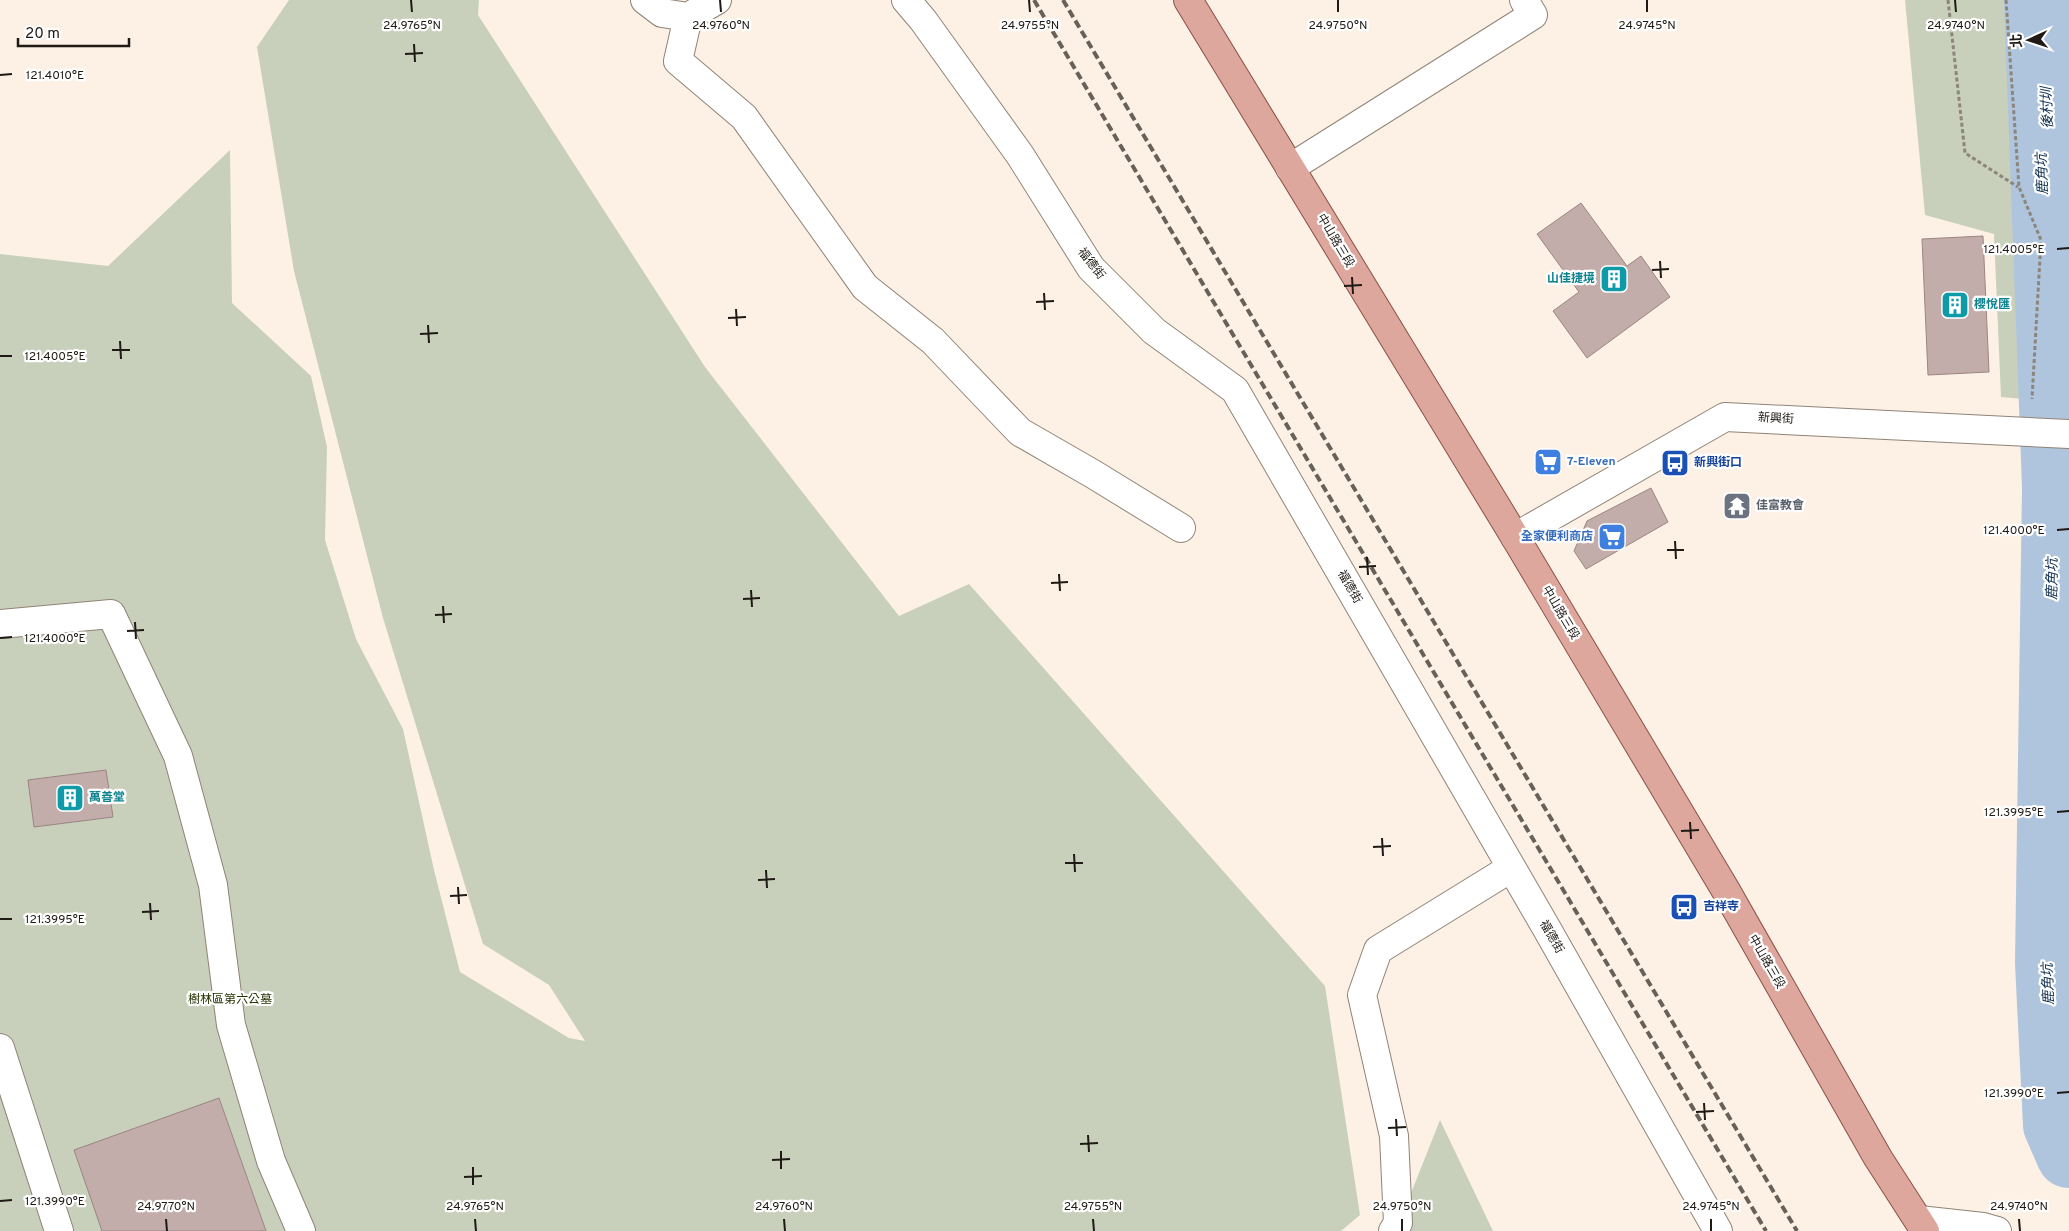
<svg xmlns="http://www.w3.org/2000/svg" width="2069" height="1231" viewBox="0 0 2069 1231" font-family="Overpass,'Noto Sans TC',sans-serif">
<rect width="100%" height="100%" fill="#fdf1e5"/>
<!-- green -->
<path fill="#c8d0bb" d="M289,0H479L478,15L705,367L899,616L969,584L1325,986L1360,1215L1341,1231H0V254L108,266L230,150L232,303L311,376L327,447L325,540L356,639L403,729L434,870L460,972L569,1038L585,1041L549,985L483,944L383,618L294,271L257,47Z
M1905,0H2065L2069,104V403L2001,397L1994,234L1925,215Z
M1440,1120L1493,1231H1396Z"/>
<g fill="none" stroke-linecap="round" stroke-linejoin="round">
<!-- stream -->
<path stroke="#afc5de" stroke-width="11" d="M2059,0L2069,274
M2069,1053V1096"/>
<!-- river -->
<path stroke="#afc5de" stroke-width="66" d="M2037,0L2055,487L2048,963L2056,1125L2069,1155"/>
</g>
<!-- building -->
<path fill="#c3adaa" stroke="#9a8582" d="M1581,203L1627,266L1641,256L1670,297L1587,358L1553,311L1579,292L1537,234Z
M1983,236L1989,372L1928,375L1922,239Z
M1651,488L1668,522L1586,569L1574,551L1587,521Z
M106,770L113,817L34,827L28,780Z
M219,1098L266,1231H102L74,1150Z"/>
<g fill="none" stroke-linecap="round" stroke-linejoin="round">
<defs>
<path id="minor" d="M645,0L662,13L688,17L717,0
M906,0L923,20L1020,155L1091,268L1154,331L1235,390L1547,929L1718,1231
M688,17L678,61L744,117L865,287L933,341L1020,432L1093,474L1181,528
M1290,168L1533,15L1524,0
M1515,537L1725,417L2069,434
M0,624L111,614L178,756L213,885L231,1025L271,1161L301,1231
M0,1048L59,1231
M1919,1220L1983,1227L1997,1231
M1393,1231L1398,1223L1394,1136L1362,995L1378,950L1511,868"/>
<path id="major" d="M1188,0L1515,537L1725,889L1878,1158L1925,1231"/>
</defs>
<!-- minor casing -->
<use href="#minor" stroke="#908376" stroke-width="30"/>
<!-- major casing -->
<use href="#major" stroke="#8c5044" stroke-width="30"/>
<!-- path -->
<path stroke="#8d857c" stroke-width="3" stroke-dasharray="4 2.5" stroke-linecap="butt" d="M1948,0L1965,153L2018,187
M2006,0L2019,187L2041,240L2032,399"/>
<!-- minor -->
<use href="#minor" stroke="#fff" stroke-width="28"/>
<!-- major -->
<use href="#major" stroke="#dda79e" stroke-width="28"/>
<!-- rail -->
<path stroke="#68615a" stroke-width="4" stroke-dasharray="8 4" stroke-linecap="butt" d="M1034,0L1766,1231
M1063,0L1797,1231"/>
</g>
<!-- ticks -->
<path fill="none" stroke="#1f1a15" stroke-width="2" d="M411,0L412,12M720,0L721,12M1029,0L1030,12M1338,0V12M1647,0V12M1955,0L1956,12M414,44L415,62M405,54L423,53M0,75L12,74M2057,249L2069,248M1660,261L1661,278M1652,270L1669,269M1352,277L1353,294M1344,286L1362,285M1044,293L1045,310M1036,302L1054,301M736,309L737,326M728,318L746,317M428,325L429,343M420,334L438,333M120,341L121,359M112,350H130M0,356H12M2057,530L2069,529M1675,541L1676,559M1667,550H1684M1367,557L1368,575M1359,567L1376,566M1059,574L1060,591M1051,583L1068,582M751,590L752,607M743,599L760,598M443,606L444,623M435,615L452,614M135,622L136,639M127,631L144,630M0,638L12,637M2057,812L2069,811M1690,822L1691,839M1681,831L1699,830M1382,838L1383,856M1373,847L1391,846M1074,854L1075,872M1065,863H1083M766,870L767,888M758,880L775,879M458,887L459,904M450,896L467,895M150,903L151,920M142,912L159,911M0,919H12M2057,1093L2069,1092M1704,1103L1705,1120M1696,1112L1714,1111M1396,1119L1397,1136M1388,1128L1406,1127M1088,1135L1089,1152M1080,1144L1098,1143M781,1151V1169M772,1160L790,1159M473,1167V1185M464,1177L482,1176M0,1201L12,1200M166,1219L167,1231M475,1219L476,1231M784,1219L785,1231M1093,1219L1094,1231M1402,1219V1231M1711,1219V1231M2019,1219L2020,1231"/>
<!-- icons -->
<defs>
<symbol id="building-square" viewBox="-11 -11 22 22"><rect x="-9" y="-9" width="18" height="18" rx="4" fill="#0f9aa8" stroke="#fff"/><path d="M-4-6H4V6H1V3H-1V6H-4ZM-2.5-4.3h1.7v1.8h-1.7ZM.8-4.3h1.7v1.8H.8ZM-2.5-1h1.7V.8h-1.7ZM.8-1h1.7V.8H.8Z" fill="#fff"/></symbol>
<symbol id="supermarket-square" viewBox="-11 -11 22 22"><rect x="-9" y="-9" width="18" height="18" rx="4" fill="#3f7fe0" stroke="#fff"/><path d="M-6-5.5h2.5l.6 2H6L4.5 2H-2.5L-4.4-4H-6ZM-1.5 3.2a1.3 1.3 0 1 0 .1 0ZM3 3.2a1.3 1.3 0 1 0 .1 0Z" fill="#fff"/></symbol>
<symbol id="bus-square" viewBox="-11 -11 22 22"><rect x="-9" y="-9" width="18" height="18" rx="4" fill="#1a4fb4" stroke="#fff"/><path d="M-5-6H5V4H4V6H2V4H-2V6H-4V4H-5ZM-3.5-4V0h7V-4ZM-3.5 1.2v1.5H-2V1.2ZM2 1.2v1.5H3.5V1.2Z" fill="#fff"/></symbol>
<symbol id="temple-square" viewBox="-11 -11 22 22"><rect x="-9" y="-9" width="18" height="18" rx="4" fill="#6b7280" stroke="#fff"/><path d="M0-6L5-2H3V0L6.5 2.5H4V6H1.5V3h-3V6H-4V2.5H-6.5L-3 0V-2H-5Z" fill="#fff"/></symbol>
</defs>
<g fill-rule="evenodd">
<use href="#building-square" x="1598" y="263" width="32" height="32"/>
<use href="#building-square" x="1939" y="289" width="32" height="32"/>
<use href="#supermarket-square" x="1532" y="446" width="32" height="32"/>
<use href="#bus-square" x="1659" y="447" width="32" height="32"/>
<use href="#temple-square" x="1721" y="490" width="32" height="32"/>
<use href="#supermarket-square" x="1596" y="521" width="32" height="32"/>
<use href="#building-square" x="54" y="782" width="32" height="32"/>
<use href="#bus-square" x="1668" y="891" width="32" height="32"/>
</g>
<g text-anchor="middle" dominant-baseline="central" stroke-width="4.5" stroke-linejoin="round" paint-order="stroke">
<!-- street labels -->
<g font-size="12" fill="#1f1a15" stroke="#fff">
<text transform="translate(1335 241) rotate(59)">中山路三段</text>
<text transform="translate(1091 264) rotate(52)">福德街</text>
<text transform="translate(1776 419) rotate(3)">新興街</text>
<text transform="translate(1349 587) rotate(60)">福德街</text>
<text transform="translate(1560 613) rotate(59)">中山路三段</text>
<text transform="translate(1551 937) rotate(60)">福德街</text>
<text transform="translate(1766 962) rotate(60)">中山路三段</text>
</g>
<!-- culture labels -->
<g font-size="12" font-weight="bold" fill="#0d838f" stroke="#fff" text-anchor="start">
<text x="1595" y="279" text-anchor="end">山佳捷境</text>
<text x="1974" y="305">櫻悅匯</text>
<text x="89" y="798">萬善堂</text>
</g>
<!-- shop labels -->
<g font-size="12" font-weight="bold" fill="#366cbe" stroke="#fff" text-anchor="start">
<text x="1567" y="462">7-Eleven</text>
<text x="1593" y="537" text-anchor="end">全家便利商店</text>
</g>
<!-- transit labels -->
<g font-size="12" font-weight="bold" fill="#164399" stroke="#fff" text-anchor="start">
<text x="1694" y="463">新興街口</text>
<text x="1703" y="907">吉祥寺</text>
</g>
<!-- worship labels -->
<g font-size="12" font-weight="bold" fill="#5b616d" stroke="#fff" text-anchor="start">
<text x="1756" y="506">佳富教會</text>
</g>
<!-- park labels -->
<g font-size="12" fill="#263200" stroke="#fff">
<text x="230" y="1000">樹林區第六公墓</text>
</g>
<!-- water labels -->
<g font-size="14" font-style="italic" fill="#0d2e50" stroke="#fff">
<text transform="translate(2048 108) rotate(-92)">後村圳</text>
<text transform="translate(2043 174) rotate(-92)">鹿角坑</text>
<text transform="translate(2053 579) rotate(-89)">鹿角坑</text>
<text transform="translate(2049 984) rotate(-92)">鹿角坑</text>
</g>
</g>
<g font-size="12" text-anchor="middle" fill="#1f1a15" stroke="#fff" stroke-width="4.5" stroke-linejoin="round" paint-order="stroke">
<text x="412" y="29">24.9765°N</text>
<text x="721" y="29">24.9760°N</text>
<text x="1030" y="29">24.9755°N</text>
<text x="1338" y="29">24.9750°N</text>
<text x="1647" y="29">24.9745°N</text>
<text x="1956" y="29">24.9740°N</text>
<text x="55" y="79">121.4010°E</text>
<text x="2014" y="253">121.4005°E</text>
<text x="55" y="360">121.4005°E</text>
<text x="2014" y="534">121.4000°E</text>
<text x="55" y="642">121.4000°E</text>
<text x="2014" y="816">121.3995°E</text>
<text x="55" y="923">121.3995°E</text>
<text x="2014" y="1097">121.3990°E</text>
<text x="55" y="1205">121.3990°E</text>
<text x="166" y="1210">24.9770°N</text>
<text x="475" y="1210">24.9765°N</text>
<text x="784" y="1210">24.9760°N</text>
<text x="1093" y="1210">24.9755°N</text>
<text x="1402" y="1210">24.9750°N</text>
<text x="1711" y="1210">24.9745°N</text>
<text x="2019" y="1210">24.9740°N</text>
</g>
<!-- north arrow -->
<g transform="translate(2029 40) rotate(267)" stroke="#ffffff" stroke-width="4" paint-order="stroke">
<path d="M0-4L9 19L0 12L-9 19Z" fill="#1f1a15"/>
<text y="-8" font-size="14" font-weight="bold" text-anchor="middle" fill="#1f1a15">北</text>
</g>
<!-- scale -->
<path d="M18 38v8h111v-8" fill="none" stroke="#1f1a15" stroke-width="2.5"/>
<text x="25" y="38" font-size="15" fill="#1f1a15" stroke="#ffffff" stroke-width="4" paint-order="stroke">20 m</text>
</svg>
